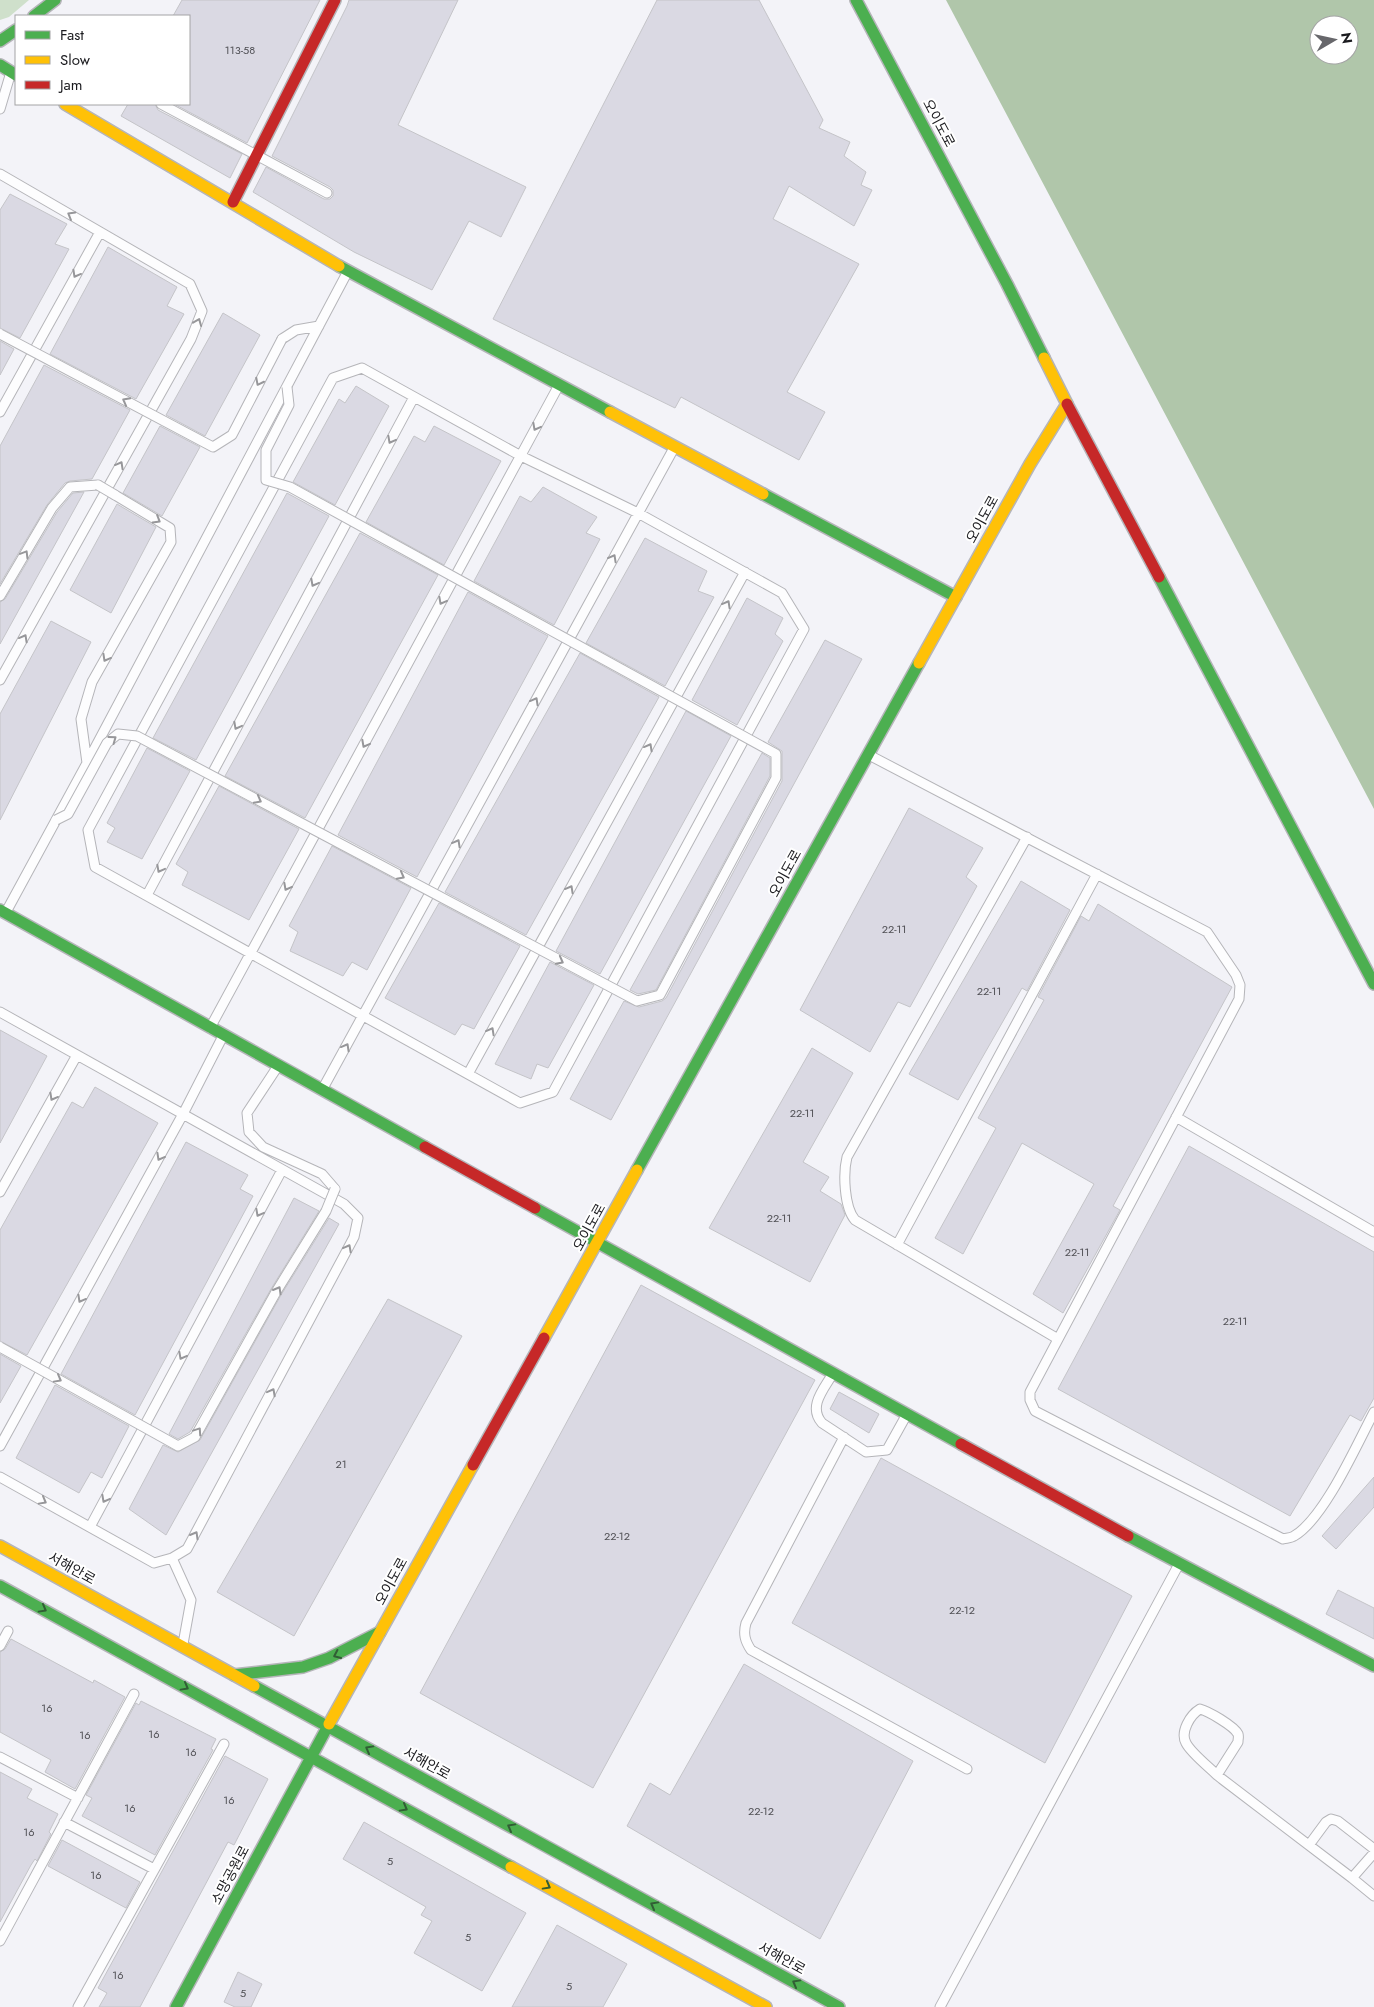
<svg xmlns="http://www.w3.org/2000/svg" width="1374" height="2007" viewBox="0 0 1374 2007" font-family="Jost,'Noto Sans KR',sans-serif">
<rect width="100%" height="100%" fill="#f3f3f8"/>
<!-- green -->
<path fill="#cfe0cb" d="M0,0H29L9,17L0,20Z"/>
<!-- water -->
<path fill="#b0c6aa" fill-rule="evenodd" d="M946,0H1374V809ZM1319,25H1349V55H1319Z"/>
<!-- building -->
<path fill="#dad9e3" stroke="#c4c4c8" d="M182,0H320L247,143L174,104H189V16H173Z
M349,0H458L398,125L526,187L501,237L469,221L432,290L354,252L253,192L266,167L324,199H330L333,196V190L330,187L272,156L347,6Z
M657,0H759L823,120L819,128L850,142L844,156L866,172L861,185L872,190L854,226L789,186L773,219L859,264L787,392L825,412L799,460L681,397L675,408L493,319Z
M128,104H155L158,110L242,154L230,178L121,116Z
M10,194L67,224L55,244L69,249L20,338L0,328V210Z
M108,247L177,287L167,306L184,314L136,399L50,354Z
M223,313L260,335L205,436L166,415Z
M0,341L14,349L0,375Z
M44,365L130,410L92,479L70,481L65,483L47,505L0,584V446Z
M356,386L389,406L335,505L293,482L339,399L345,403Z
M160,426L200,447L162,516L123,493Z
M434,426L501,461L444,565L366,522L414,436L425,442Z
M543,487L597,517L586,533L600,539L554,625L474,581L520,496L531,502Z
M84,492L0,644V602L5,599L57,512L73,493Z
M287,493L329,516L196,760L153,738Z
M117,504L156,527L111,613L70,590Z
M360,533L438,575L305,818L225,776Z
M645,538L707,571L698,591L714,597L665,686L586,643Z
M468,592L548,636L417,877L338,835Z
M747,598L783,618L775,634L783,641L737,725L692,700Z
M51,621L91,642L0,820V714Z
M825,640L862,659L611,1120L570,1099L624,1001L639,1007L662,1001L666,998L782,781V751L768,742Z
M580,653L659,697L526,935L445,892Z
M686,711L731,736L600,974L556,951Z
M147,748L190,771L142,859L107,842L115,828L107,823Z
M762,753L770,758V776L656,990L638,994L630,990Z
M219,786L299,829L249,920L182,885L188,872L176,864Z
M909,808L983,848L966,877L977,886L910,1007L898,1002L870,1052L800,1010Z
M332,846L411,888L367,970L352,962L343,976L290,951L298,932L289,926Z
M1021,881L1070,910L1027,991L1022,988L958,1100L909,1074Z
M439,903L520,946L474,1029L462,1024L455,1035L385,998Z
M1098,904L1232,987L1113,1206L1120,1210L1063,1313L1033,1294L1094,1184L1022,1143L963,1254L935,1238L996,1128L978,1118L1044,1000L1038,997L1081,916L1089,921Z
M550,962L594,985L548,1068L537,1064L531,1079L495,1064Z
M0,1030L47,1056L0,1143Z
M812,1048L853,1073L803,1162L829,1177L820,1191L841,1204L845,1215L810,1282L709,1228Z
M95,1087L158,1123L27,1355L0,1341V1230L72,1102L83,1108Z
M186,1142L248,1175L240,1189L253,1196L135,1415L61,1374Z
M1189,1146L1374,1252V1398L1361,1421L1350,1415L1290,1516L1058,1389Z
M294,1198L319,1211L271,1289L190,1432L178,1439L169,1434Z
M329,1218L339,1224L166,1535L129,1509L163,1445L178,1452L200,1440L281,1295Z
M641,1285L815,1380L593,1788L420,1693Z
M388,1299L462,1336L294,1636L217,1592Z
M0,1354L21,1366L0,1403Z
M55,1385L129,1426L102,1478L91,1472L79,1493L16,1458Z
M839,1392L879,1414L869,1433L830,1409Z
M881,1458L1132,1596L1045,1763L792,1623Z
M1374,1477V1507L1336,1549L1322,1536Z
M1338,1590L1374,1608V1639L1326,1614Z
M11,1639L93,1683L94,1680L125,1697L75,1789L45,1772L51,1760L0,1732V1652L5,1649Z
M744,1664L913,1761L820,1939L627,1826L650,1783L670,1795Z
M141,1701L216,1739L211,1749L213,1750L155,1855L82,1816L92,1798L86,1795L136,1703L139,1705Z
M225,1756L268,1779L234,1845L228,1842L140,2007H99L107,1993L98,1988Z
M0,1772L32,1789L27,1798L58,1814L49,1832L51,1834L37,1861L35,1859L31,1865L0,1922Z
M364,1822L526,1913L482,1991L414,1953L432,1921L421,1915L426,1907L343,1859Z
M62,1840L140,1882L126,1908L48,1866Z
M557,1925L627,1964L603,2007H512Z
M238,1972L262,1984L251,2007H235L224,2002Z"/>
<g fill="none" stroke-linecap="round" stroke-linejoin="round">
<defs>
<path id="lane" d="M161,104L327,193
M0,109L11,72
M0,174L190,284L202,311L191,339L0,680
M282,339L296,330L319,326
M362,368L521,456L638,513L782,593L804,629L553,1092L520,1103L95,867L88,830L333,378Z
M0,412L100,232
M0,596L52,508L70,487L98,485
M869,755L1207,932L1236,975L1240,985L1239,999L1030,1392V1400L1035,1411L1283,1539C1287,1538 1291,1538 1294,1536C1324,1519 1357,1444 1374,1412
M87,763L81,719L92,682L171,542L170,528L115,495
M1027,837L847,1157C843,1173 844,1207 855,1220L1058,1339
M147,895L414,397
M6,912L87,763L348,271
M0,1012L344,1204L358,1218L354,1237L187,1549L172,1558L154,1563L0,1477
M210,1028L559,385
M278,1066L247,1113L249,1132L263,1147L322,1174L335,1189
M468,1074L745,572
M322,1090L674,448
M1176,1117L1374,1232
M0,1192L77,1055
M897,1245L1097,874
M832,1375C823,1390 808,1407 822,1423L866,1452L887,1450L907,1414
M844,1437L746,1623C743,1634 745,1641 751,1650L967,1769
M0,1446L183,1114L223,1036
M90,1527L282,1170
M172,1558L191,1600L183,1644
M0,1646L8,1631
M0,1757L78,1798
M1217,1775L1238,1742C1238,1738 1239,1737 1238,1734C1234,1726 1208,1711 1200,1709C1190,1715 1180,1732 1186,1743C1191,1753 1209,1767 1217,1775L1222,1779L1352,1878
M64,1822L154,1869
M1309,1845L1326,1822L1331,1819L1338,1821L1374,1849
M1374,1853L1352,1878L1374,1896
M0,1941L134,1694
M78,2007L224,1744
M940,2007L1179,1564"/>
<path id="fast" d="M856,0L1007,284L1044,358
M34,16L55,0
M0,41L16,30
M0,65L16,75
M339,266L610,412
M763,494L956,597
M1159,577L1374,984
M0,910L425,1147
M637,1170L919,663
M535,1208L961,1444
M1128,1536L1374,1666
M0,1586L511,1867
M234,1675L303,1667L329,1658L380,1632
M254,1686L839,2007
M176,2007L329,1724"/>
<path id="slow" d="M65,104L339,266
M610,412L763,494
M919,663L1030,464L1067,404L1044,358
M544,1338L637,1170
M0,1546L254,1686
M329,1724L473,1465
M511,1867L766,2007"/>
<path id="jam" d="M233,202L335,0
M1067,404L1159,577
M425,1147L535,1208
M961,1444L1128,1536
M473,1465L544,1338"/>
</defs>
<!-- lane casing -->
<use href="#lane" stroke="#b5b5b9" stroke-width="11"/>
<!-- fast casing -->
<use href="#fast" stroke="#b5b5b9" stroke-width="14"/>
<!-- slow casing -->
<use href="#slow" stroke="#b5b5b9" stroke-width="14"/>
<!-- jam casing -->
<use href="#jam" stroke="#b5b5b9" stroke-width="14"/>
<!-- lane -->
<use href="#lane" stroke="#fdfdfe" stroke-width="9"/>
<!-- fast -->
<use href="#fast" stroke="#4caf50" stroke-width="11"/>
<!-- slow -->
<use href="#slow" stroke="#ffc107" stroke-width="11"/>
<!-- jam -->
<use href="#jam" stroke="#c62828" stroke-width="11"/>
<defs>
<path id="lane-bridge" d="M0,334L213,447L232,435L282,339
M98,485L115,495
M56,820L68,814L107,743L118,734L137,736L637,1001L660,995L776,778V754L290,487L266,480V450L289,405L287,387
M0,1347L178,1446L195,1437L276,1292L326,1211L335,1189"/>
</defs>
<!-- lane-bridge casing -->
<use href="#lane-bridge" stroke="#b5b5b9" stroke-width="11" stroke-linecap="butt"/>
<!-- lane-bridge -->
<use href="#lane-bridge" stroke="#fdfdfe" stroke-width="9"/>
</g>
<!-- one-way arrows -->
<defs><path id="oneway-chevron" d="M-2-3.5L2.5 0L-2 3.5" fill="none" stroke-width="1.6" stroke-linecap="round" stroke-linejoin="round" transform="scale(1.25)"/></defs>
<g stroke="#97979a">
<use href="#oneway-chevron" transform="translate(71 215) rotate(-150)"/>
<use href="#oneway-chevron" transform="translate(76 274) rotate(119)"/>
<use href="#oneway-chevron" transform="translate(198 322) rotate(-68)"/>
<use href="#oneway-chevron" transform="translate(259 382) rotate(117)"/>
<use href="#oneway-chevron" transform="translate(126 401) rotate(-152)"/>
<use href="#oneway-chevron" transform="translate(536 427) rotate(118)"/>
<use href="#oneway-chevron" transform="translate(391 440) rotate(118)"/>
<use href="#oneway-chevron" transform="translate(120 465) rotate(-61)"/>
<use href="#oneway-chevron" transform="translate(157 520) rotate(31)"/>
<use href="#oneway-chevron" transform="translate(25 554) rotate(-59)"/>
<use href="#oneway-chevron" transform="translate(613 558) rotate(-61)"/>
<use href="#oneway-chevron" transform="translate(314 583) rotate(118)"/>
<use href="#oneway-chevron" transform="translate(442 601) rotate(118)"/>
<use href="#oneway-chevron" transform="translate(727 604) rotate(-61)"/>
<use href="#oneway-chevron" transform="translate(24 638) rotate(-61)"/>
<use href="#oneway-chevron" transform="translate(106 658) rotate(119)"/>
<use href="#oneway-chevron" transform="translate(535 701) rotate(-61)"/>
<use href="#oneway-chevron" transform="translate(237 726) rotate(118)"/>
<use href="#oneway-chevron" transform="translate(113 739) rotate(-36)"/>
<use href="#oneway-chevron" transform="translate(365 744) rotate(118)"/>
<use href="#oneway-chevron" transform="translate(649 747) rotate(-61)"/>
<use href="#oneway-chevron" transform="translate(258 800) rotate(28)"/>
<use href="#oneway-chevron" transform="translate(457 843) rotate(-61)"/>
<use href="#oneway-chevron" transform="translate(160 869) rotate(118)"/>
<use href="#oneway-chevron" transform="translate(401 876) rotate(28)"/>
<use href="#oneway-chevron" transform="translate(287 887) rotate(118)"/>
<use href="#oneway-chevron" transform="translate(570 889) rotate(-61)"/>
<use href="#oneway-chevron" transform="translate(560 961) rotate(28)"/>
<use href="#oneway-chevron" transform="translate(491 1031) rotate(-61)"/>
<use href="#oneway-chevron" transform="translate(346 1047) rotate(-61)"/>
<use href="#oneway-chevron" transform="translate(53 1097) rotate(119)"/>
<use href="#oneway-chevron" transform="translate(160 1157) rotate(119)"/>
<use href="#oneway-chevron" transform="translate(259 1213) rotate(118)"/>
<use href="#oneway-chevron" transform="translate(348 1248) rotate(-62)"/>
<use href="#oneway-chevron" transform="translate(278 1290) rotate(-60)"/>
<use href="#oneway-chevron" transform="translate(81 1299) rotate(119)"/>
<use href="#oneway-chevron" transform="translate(182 1356) rotate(118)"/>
<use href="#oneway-chevron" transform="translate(58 1379) rotate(29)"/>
<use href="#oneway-chevron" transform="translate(272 1392) rotate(-62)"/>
<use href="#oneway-chevron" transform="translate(198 1431) rotate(-56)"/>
<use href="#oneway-chevron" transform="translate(105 1499) rotate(118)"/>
<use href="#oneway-chevron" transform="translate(43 1501) rotate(29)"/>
<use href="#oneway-chevron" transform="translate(195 1535) rotate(-60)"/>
</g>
<g stroke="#315e35">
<use href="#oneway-chevron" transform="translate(43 1609) rotate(29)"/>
<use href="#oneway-chevron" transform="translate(337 1655) rotate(155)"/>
<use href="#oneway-chevron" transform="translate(185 1687) rotate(29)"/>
<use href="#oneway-chevron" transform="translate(369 1749) rotate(-151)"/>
<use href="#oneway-chevron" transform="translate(404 1808) rotate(29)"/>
<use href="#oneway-chevron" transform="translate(511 1827) rotate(-151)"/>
<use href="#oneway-chevron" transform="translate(547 1886) rotate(29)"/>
<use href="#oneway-chevron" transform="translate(654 1905) rotate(-151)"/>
<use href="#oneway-chevron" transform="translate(796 1983) rotate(-151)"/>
</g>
<g text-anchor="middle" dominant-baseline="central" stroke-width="4" stroke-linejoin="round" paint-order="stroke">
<!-- number labels -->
<g font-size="11" fill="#4f4f54">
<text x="240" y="50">113-58</text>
<text x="894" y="929">22-11</text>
<text x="989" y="991">22-11</text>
<text x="802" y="1113">22-11</text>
<text x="779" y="1218">22-11</text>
<text x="1077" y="1252">22-11</text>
<text x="1235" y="1321">22-11</text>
<text x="341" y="1464">21</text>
<text x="617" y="1536">22-12</text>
<text x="962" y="1610">22-12</text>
<text x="47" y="1708">16</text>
<text x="154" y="1734">16</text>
<text x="85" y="1735">16</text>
<text x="191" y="1752">16</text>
<text x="229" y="1800">16</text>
<text x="130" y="1808">16</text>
<text x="761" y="1811">22-12</text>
<text x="29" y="1832">16</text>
<text x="390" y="1861">5</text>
<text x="96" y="1875">16</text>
<text x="468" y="1937">5</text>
<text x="118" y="1975">16</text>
<text x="569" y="1986">5</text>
<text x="243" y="1993">5</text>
</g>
<!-- street labels -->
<g font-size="14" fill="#1b1b1f" stroke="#fff">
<text transform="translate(939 123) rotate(62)">오이도로</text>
<text transform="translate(982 519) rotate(-61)">오이도로</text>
<text transform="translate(785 873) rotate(-61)">오이도로</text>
<text transform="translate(589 1227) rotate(-61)">오이도로</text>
<text transform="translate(72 1568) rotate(29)">서해안로</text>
<text transform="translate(391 1581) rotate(-61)">오이도로</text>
<text transform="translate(427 1763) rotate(29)">서해안로</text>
<text transform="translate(230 1875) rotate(-62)">소망공원로</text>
<text transform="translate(782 1958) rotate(29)">서해안로</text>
</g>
</g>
<!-- legend -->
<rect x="15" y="15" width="175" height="90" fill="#ffffff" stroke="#a4a4a5"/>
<rect x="25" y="31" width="25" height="8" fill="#4caf50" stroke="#a4a4a5"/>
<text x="60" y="40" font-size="15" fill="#1b1b1f">Fast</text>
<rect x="25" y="56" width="25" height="8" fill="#ffc107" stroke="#a4a4a5"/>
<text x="60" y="65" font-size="15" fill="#1b1b1f">Slow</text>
<rect x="25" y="81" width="25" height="8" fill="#c62828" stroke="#a4a4a5"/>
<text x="60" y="90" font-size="15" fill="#1b1b1f">Jam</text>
<!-- north arrow -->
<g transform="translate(1334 40) rotate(81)"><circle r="24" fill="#ffffff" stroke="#a4a4a5"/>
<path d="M0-4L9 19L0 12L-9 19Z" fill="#67676b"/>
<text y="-8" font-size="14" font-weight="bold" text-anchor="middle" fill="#1b1b1f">N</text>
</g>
</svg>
